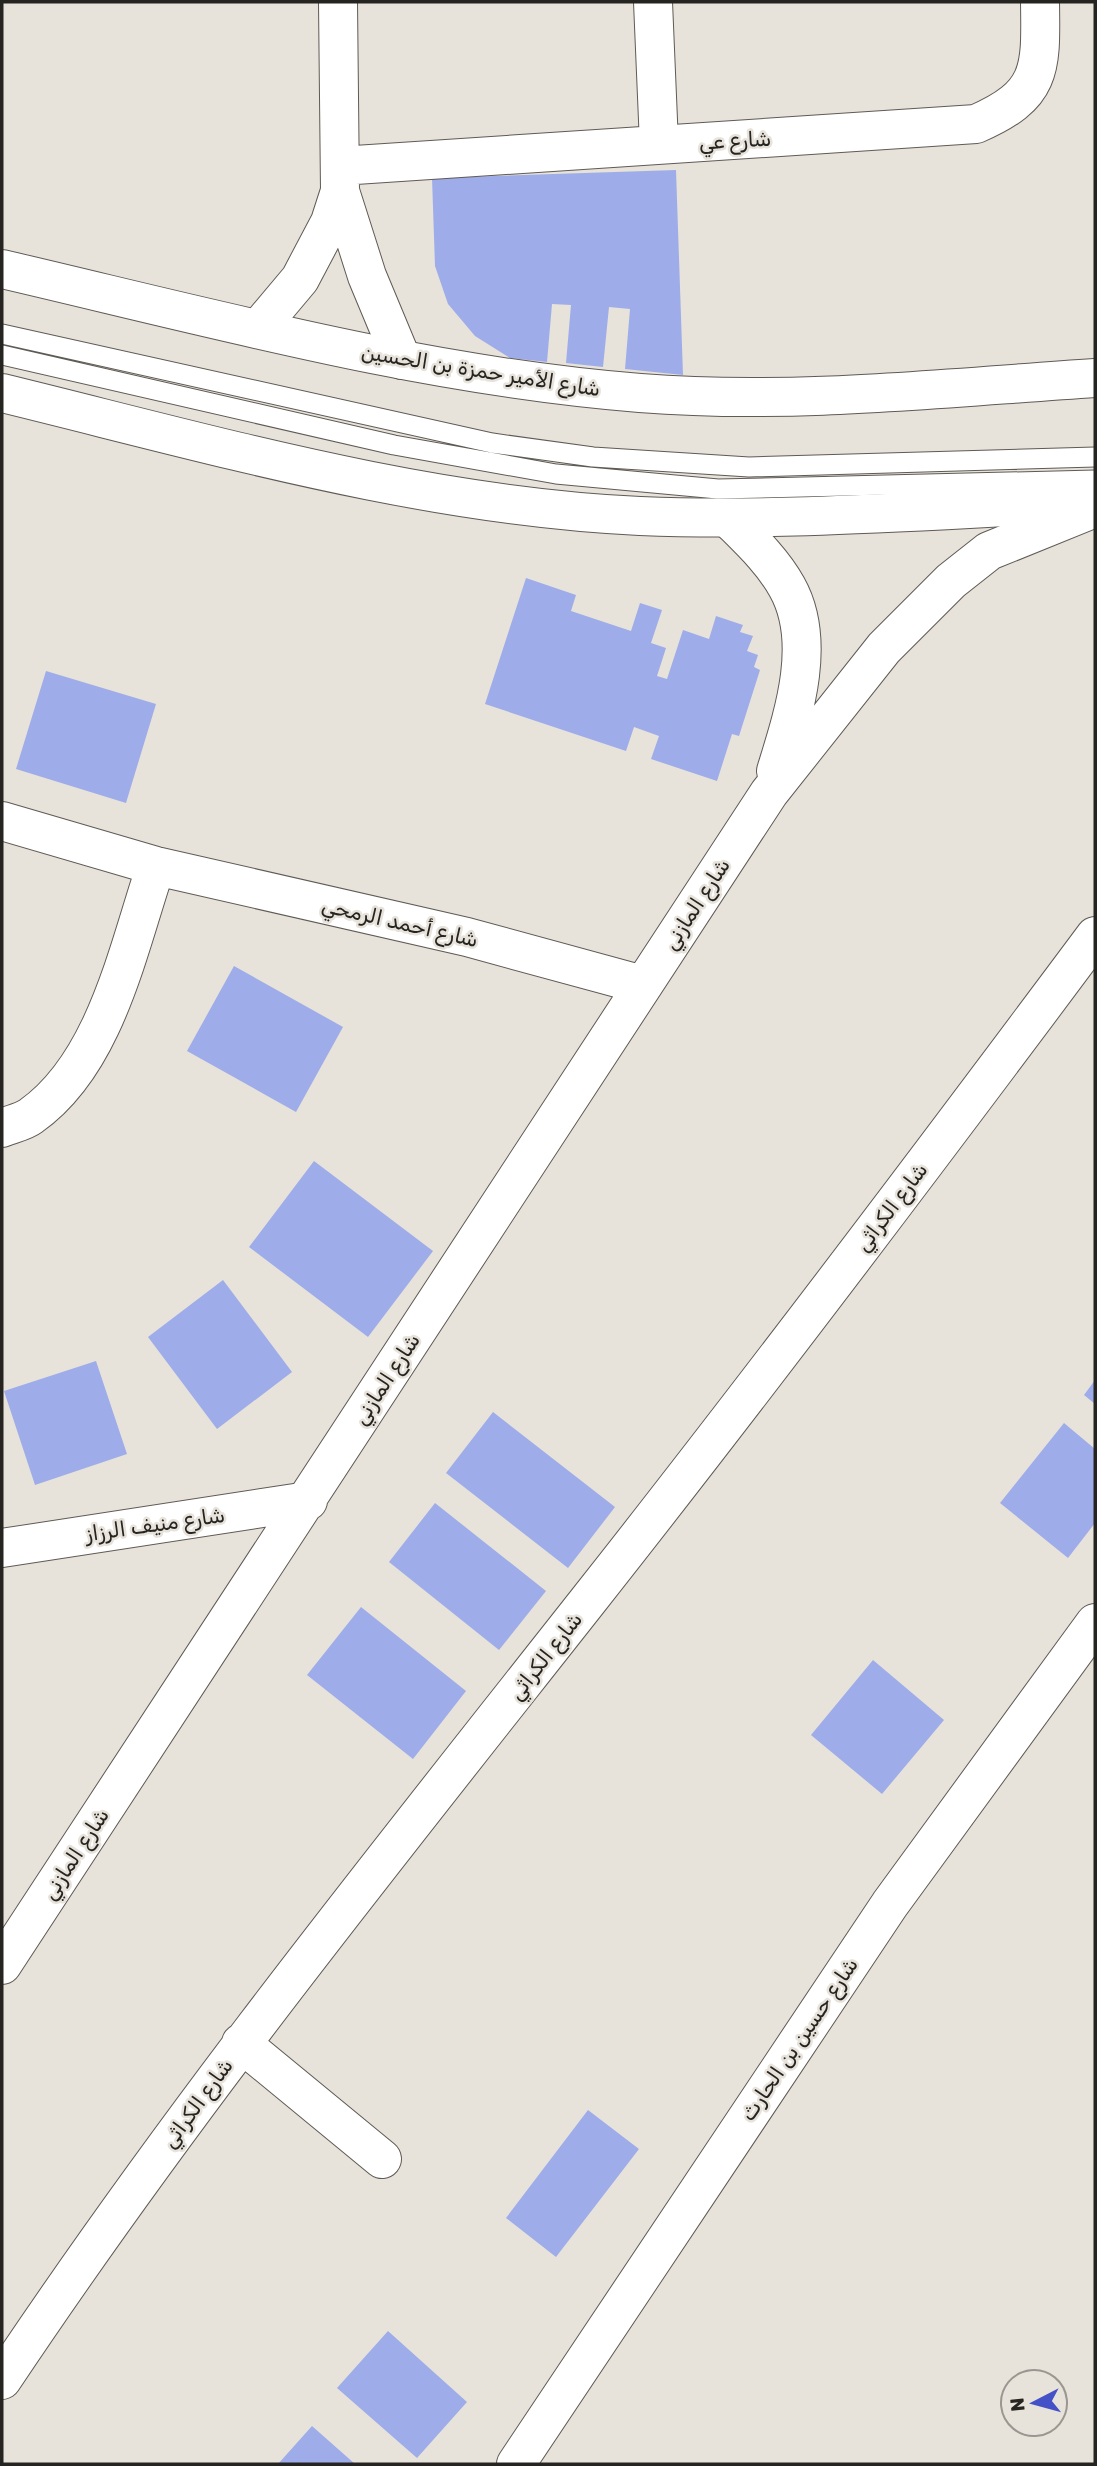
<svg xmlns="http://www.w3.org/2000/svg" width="1097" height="2466" viewBox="0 0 1097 2466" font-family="Rubik,Vazirmatn,sans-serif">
<rect width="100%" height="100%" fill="#e7e2da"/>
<!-- building -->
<path fill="#9eade9" d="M676,170L683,375L625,369L630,309L609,307L603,367L566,363L571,305L552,304L547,362L510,358L475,336L448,304L435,266L432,178Z
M526,578L576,595L571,611L631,631L640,603L662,610L651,643L666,648L657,676L667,679L683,630L709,639L716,616L743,625L740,632L753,636L747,651L758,655L754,667L760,670L739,736L732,734L717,781L651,759L659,736L634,727L626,751L485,704Z
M46,671L156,704L126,803L16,769Z
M234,966L343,1027L296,1112L187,1051Z
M314,1161L433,1251L368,1337L249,1247Z
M223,1280L292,1372L217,1429L148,1337Z
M96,1361L127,1454L35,1485L4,1391Z
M1095,1380V1404L1084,1395Z
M493,1412L615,1507L568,1568L446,1473Z
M1064,1423L1095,1449V1523L1068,1558L1000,1503Z
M435,1503L546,1591L499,1650L389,1562Z
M361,1607L466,1691L413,1759L307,1675Z
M873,1660L944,1720L882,1794L811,1735Z
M588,2110L639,2149L556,2257L506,2218Z
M388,2331L467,2402L417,2458L337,2388Z
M312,2426L355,2464H278Z"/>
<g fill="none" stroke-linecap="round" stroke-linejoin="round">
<defs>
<path id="service" d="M2,334L492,443L593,457L749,467L1095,457
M2,355L394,445L556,474L718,489L1095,480"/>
<path id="minor" d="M653,2L659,144
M340,166L976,124C1043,95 1041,69 1040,2
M340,191L367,276L402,360
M258,329L300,279L330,222L340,191L338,2
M728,518C749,539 772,560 787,587C818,642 793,716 776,771
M2,821L156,866L467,937L643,985
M2,1128C11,1124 23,1122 31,1116C106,1063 128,948 156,866
M2,1548L308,1501
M2,1965L769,793L884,648L951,581L989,551L1095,508
M241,2043L382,2159
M2,2380C182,2110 386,1857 587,1602C760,1383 928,1160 1095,936"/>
<path id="tertiary" d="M516,2464L890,1904L1095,1623"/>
<path id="secondary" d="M2,269C212,318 424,376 640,393C792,405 943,388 1095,378
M2,393C211,444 423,506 640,516C791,522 944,509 1095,503"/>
</defs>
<!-- service casing -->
<use href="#service" stroke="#5f5a54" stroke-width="21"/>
<!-- minor casing -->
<use href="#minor" stroke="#5f5a54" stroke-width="40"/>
<!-- tertiary casing -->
<use href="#tertiary" stroke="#5f5a54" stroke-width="40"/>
<!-- secondary casing -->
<use href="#secondary" stroke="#5f5a54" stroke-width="40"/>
<!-- service -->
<use href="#service" stroke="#fff" stroke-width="19"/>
<!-- minor -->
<use href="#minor" stroke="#fff" stroke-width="38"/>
<!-- tertiary -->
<use href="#tertiary" stroke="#fff" stroke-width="38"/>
<!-- secondary -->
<use href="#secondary" stroke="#fff" stroke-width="38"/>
</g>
<g text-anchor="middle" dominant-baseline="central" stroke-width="5" stroke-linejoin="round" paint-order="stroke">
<!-- street labels -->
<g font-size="21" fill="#262421" stroke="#e7e2da">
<text transform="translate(735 140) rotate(-3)">شارع عي</text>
<text transform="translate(481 370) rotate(9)">شارع الأمير حمزة بن الحسين</text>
<text transform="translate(696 904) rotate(-57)">شارع المازني</text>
<text transform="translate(400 922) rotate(13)">شارع أحمد الرمحي</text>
<text transform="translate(891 1207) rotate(-53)">شارع الكراثي</text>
<text transform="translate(386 1379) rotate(-57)">شارع المازني</text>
<text transform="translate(155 1524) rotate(-8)">شارع منيف الرزاز</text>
<text transform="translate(545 1656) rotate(-52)">شارع الكراثي</text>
<text transform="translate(75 1854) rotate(-57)">شارع المازني</text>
<text transform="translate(799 2039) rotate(-56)">شارع حسين بن الحارث</text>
<text transform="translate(197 2103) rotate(-54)">شارع الكراثي</text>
</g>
</g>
<!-- border -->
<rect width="1097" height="2466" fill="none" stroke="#262421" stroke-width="7"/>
<!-- north arrow -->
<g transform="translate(1034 2403) rotate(264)"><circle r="33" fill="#e7e2da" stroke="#9a9690" stroke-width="2"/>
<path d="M0-5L12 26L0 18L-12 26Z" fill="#4551c6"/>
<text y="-10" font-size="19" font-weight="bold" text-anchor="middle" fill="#262421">N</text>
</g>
</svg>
